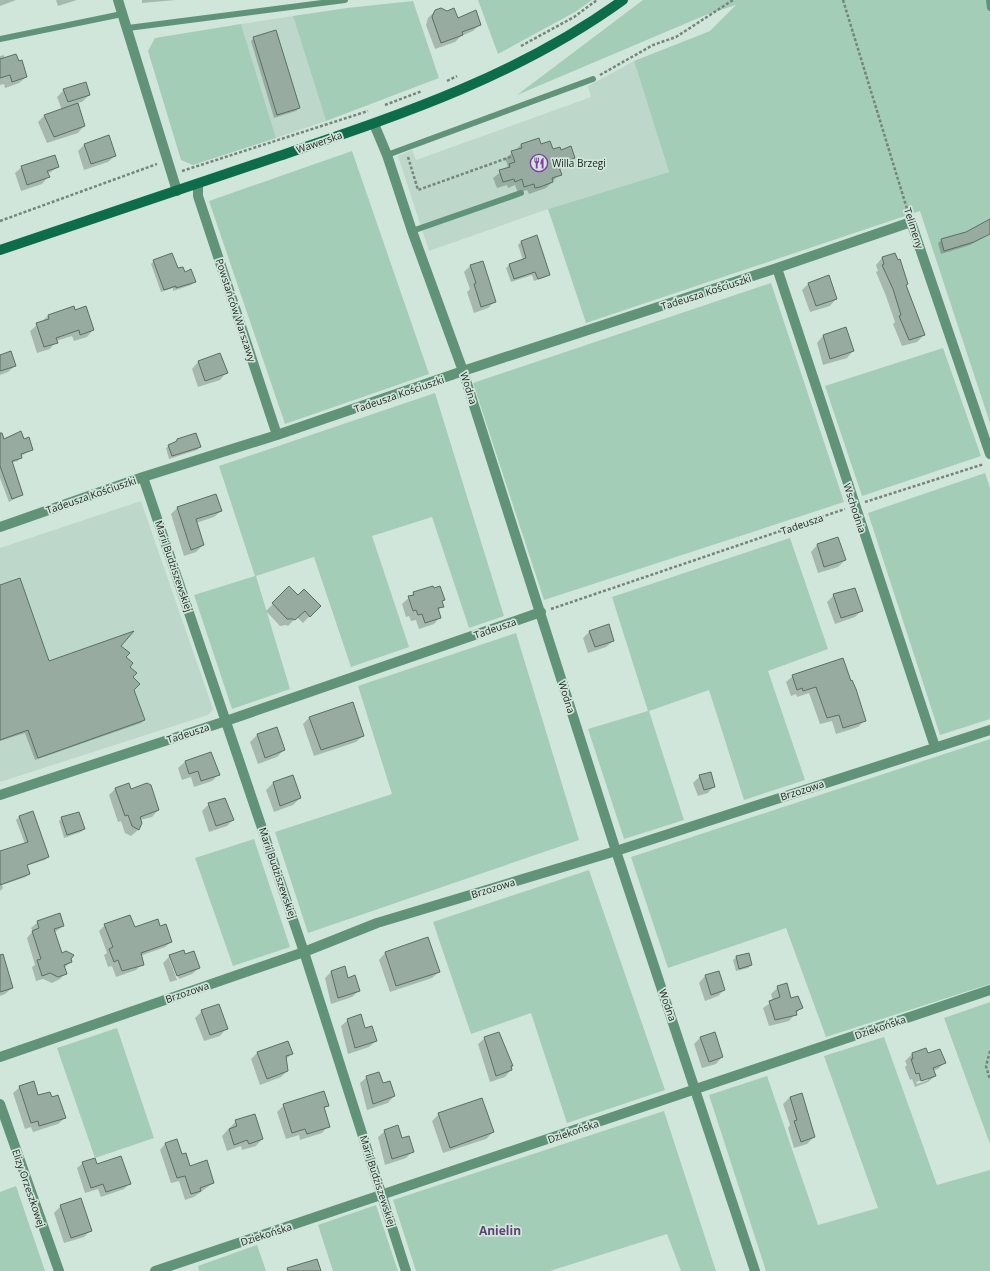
<svg xmlns="http://www.w3.org/2000/svg" width="990" height="1271" viewBox="0 0 990 1271" font-family="'Open Sans',sans-serif">
<rect width="100%" height="100%" fill="#d1e6da"/>
<!-- built -->
<path fill="#bdd8ca" d="M293,16L326,121L276,138L241,24Z
M634,61L669,172L548,209L429,251L398,156L412,150L416,160L591,97L588,86Z
M141,501L213,709L208,715L0,782V548Z"/>
<!-- green -->
<path fill="#a3cdb6" d="M478,0H592L575,12L498,54Z
M643,0H990V423L920,211L586,323L548,209L669,172L634,61L710,31L736,5L708,14L517,95Z
M413,1L439,78L326,121L293,16L347,8Z
M241,24L276,138L193,165L181,160L148,51L155,38Z
M352,151L429,374L285,424L209,201Z
M771,283L844,502L544,600L473,383Z
M943,348L981,456L862,496L825,386Z
M435,393L504,616L469,628L432,517L372,536L409,647L351,667L314,557L256,576L290,689L232,709L194,595L255,576L219,466Z
M985,473L990,488V719L940,735L868,513Z
M790,538L828,649L768,671L805,780L744,800L709,690L649,711L684,820L624,839L588,729L648,711L612,597Z
M516,633L579,840L308,933L275,832L392,794L358,686Z
M990,739V984L826,1037L786,928L668,968L631,857Z
M254,839L290,947L233,966L195,858Z
M589,870L665,1090L567,1123L531,1013L471,1034L433,922Z
M990,1002V1144L944,1018Z
M117,1028L154,1138L95,1158L57,1048Z
M884,1037L937,1185L990,1170V1271H766L709,1095L767,1076L818,1225L878,1208L824,1056Z
M664,1111L716,1271H681L667,1234L550,1271H416L393,1200Z
M16,1186L45,1271H0V1192Z
M376,1205L398,1271H333L318,1225Z
M257,1245L266,1271H199L198,1266Z"/>
<!-- shadow -->
<path fill="#0003" fill-rule="evenodd" d="M0,0H16L0,6Z
M56,0H77L58,6Z
M142,0H176L142,3Z
M435,11L457,19L480,24L473,31L461,36L455,42L435,49L426,25L428,18Z
M254,38L299,108L296,111L274,118L251,41Z
M4,55V59L26,77L19,83L5,88L4,84L0,85V56Z
M64,90L89,95L82,102L77,103L84,126L78,133L47,143L38,122L44,116L62,110L57,97Z
M84,145L115,156L108,162L84,170L78,151Z
M521,145L540,146L560,151L574,158L559,170L560,174L546,188L529,194L527,190L518,193L515,185L508,188L507,185L497,188L493,178L508,166L505,159Z
M22,167H58L48,174V177L42,184L21,191L15,173Z
M990,219V233L970,245L941,254L938,243L942,240L977,228Z
M536,237L549,274L546,277L534,281L532,275L511,282L506,268L509,265L523,260L518,245L521,242Z
M895,254L924,335L917,342L902,346L893,324L895,322L886,296L876,272L878,271L876,265L882,258Z
M154,261L184,273L194,282L191,285L173,291V288L161,292L151,264Z
M471,265L495,301L488,308L474,313L467,292L470,289L464,272Z
M809,283L836,299L830,306L810,312L802,290Z
M74,311L93,330L87,337L74,341L72,336L56,341L50,349L37,353L30,331L48,316Z
M846,328L853,351L847,358L823,365L817,343L823,336Z
M0,356L15,366L8,372L0,375Z
M198,362L226,373L220,380L198,387L192,369Z
M23,440L32,450L21,456L18,461L11,463L21,495L9,502L0,478V441Z
M177,440L200,447L197,450L169,459L166,448Z
M177,508L221,511L214,517L196,523L203,545L196,552L184,556L171,514Z
M837,538L845,560L838,567L818,573L811,552L817,545Z
M0,586L48,662L120,646L132,677L133,690L144,720L141,723L35,760L25,733L0,741Z
M289,588L298,596L319,606L303,623L297,617L288,626L286,625L280,626L266,611Z
M414,593L443,600L441,602L442,606L438,611L440,617L434,624L419,629L416,620L411,621L409,616L406,617L402,604Z
M834,595L861,611L855,617L835,624L827,602Z
M590,631L613,641L606,647L588,653L583,638Z
M843,659L865,720L858,727L836,734L832,721L820,724L809,693L797,697L796,694L791,696L786,682L793,676Z
M310,717L363,736L356,742L314,756L303,724Z
M277,729L284,750L277,757L258,764L250,742L257,735Z
M210,754L219,774L212,781L194,787L191,777L182,780L178,768L185,762Z
M700,776L714,786L708,793L698,796L693,783Z
M293,777L300,798L293,805L274,812L266,790L273,783Z
M116,788L130,790L158,810L152,817L140,820L138,830L131,836L125,833L121,821L118,822L109,795Z
M209,804L233,820L227,826L209,832L202,811Z
M19,817L48,856L45,860L26,866L29,874L26,877L2,885L3,888L0,891V853L25,844L16,820Z
M62,818L84,829L81,832L64,838L59,821Z
M38,922L63,926L54,933L61,954L70,959L71,962L64,968L66,973L60,979L52,983L43,979L36,981L32,967L35,965L27,938L33,931L31,928Z
M105,925L134,928L159,927L171,942L165,947L140,956L142,964L136,970L116,977L112,966L108,967L104,955L107,953L99,931Z
M385,953L439,972L432,978L390,992L379,960Z
M749,954L751,965L748,968L736,971L733,960L736,957Z
M184,955L199,968L192,974L179,979L172,958H169L177,980L170,982L163,963L170,956Z
M0,970L12,988L5,994L0,996Z
M332,971L348,979L359,991L352,997L331,1004L325,978Z
M718,972L724,990L718,996L705,1001L699,983L705,976Z
M778,987L801,1008L789,1021L769,1026L763,1008L773,1001L771,994Z
M202,1011L226,1029L220,1036L204,1041L195,1018Z
M348,1020L365,1029L376,1041L369,1047L348,1054L341,1026Z
M701,1037L722,1057L716,1064L702,1068L694,1044Z
M485,1038L512,1066L511,1070L505,1077L490,1082L478,1044Z
M925,1049L927,1055L944,1063L938,1069L933,1071L935,1076L928,1082L915,1087L912,1079L910,1080L905,1067L907,1065L905,1061L912,1054ZM928,1078V1080L917,1084L916,1082Z
M258,1052L292,1054L286,1059L287,1071L281,1077L260,1085L251,1059Z
M367,1077L383,1084L394,1096L388,1103L367,1110L360,1083Z
M20,1087L38,1097L51,1098L65,1118L58,1124L33,1132L31,1127L25,1129L13,1093Z
M801,1094L814,1137L807,1144L794,1148L788,1128L790,1125L783,1104L790,1097Z
M284,1105H328L323,1110L328,1126L322,1133L300,1140L299,1135L286,1139L277,1112Z
M439,1114L493,1132L486,1139L443,1153L432,1121Z
M236,1121L262,1139L256,1146L242,1150L241,1146L227,1151L222,1136Z
M385,1131L402,1140L413,1151L406,1158L385,1165L378,1137Z
M165,1144L182,1156L190,1167L213,1183L194,1197L185,1200L179,1181L171,1183L160,1150Z
M83,1163L96,1165L129,1184L124,1189L101,1197L98,1189L85,1193L77,1168Z
M61,1206L91,1230L84,1237L64,1243L54,1213Z"/>
<!-- building -->
<path fill="#97aba0" stroke="#5d6f65" d="M441,8L447,11L454,8L458,18L476,10L481,25L462,32L463,35L441,43L432,17L435,10Z
M276,30L300,108L277,115L253,37Z
M16,54L19,61L22,60L27,77L12,82L10,75L0,78V59Z
M86,82L90,95L68,102L63,89Z
M78,103L85,126L54,137L44,115Z
M109,135L116,156L91,164L84,144Z
M539,138L541,144L550,141L553,149L560,147L561,150L571,146L575,158L565,162L566,165L559,167L562,175L552,178L553,182L540,187L535,188L534,184L524,187L522,179L515,182L514,179L503,182L499,170L510,167L509,164L515,162L511,151L522,148L521,144Z
M55,155L59,167L47,171L50,177L27,185L21,166Z
M990,219V234L974,242L944,251L941,239L966,232Z
M537,235L550,275L538,279L535,272L514,279L509,264L526,258L521,241Z
M172,253L178,268L183,267L185,272L191,269L196,282L176,288V286L164,290L153,260Z
M895,253L898,260L900,259L908,284L906,285L925,335L909,340L899,316L901,315L893,289L882,265L884,264L882,257Z
M483,261L496,302L481,307L474,284L476,283L470,265Z
M829,275L837,299L816,306L808,283Z
M74,306L75,310L86,306L94,330L80,335L79,330L56,338L58,343L44,347L36,323L49,319L48,315Z
M846,327L854,351L830,359L823,335Z
M11,351L16,366L0,371V355Z
M220,353L228,373L205,381L198,361Z
M21,431L24,439L29,437L33,450L21,454L22,458L12,461L23,495L12,499L0,466V433H2L4,439Z
M196,433L201,447L172,456L168,445L177,441V439Z
M216,494L222,511L196,519L204,545L191,550L177,507Z
M838,537L846,560L824,567L817,544Z
M20,578L49,661L134,631L121,646L130,653L126,657L133,663L130,667L137,673L133,677L140,684L134,690L145,720L38,758L28,730L0,740V585Z
M289,586L298,595L304,589L321,606L310,617L305,611L295,620L293,619H287L272,603Z
M433,586L434,588L440,586L445,600L442,601L444,607L438,608L441,618L425,623L422,614L418,615L416,610L413,611L408,596L414,595L413,592Z
M855,588L863,611L841,618L833,594Z
M609,624L614,641L595,647L589,631Z
M843,658L851,681L852,680L856,689L866,721L843,728L839,715L827,718L816,687L803,691L802,688L797,690L792,675Z
M353,702L364,736L321,750L309,717Z
M277,727L285,750L265,758L257,734Z
M211,752L220,775L201,781L198,771L189,774L185,761Z
M711,772L715,787L704,790L699,775Z
M293,775L301,798L280,806L273,782Z
M129,783L131,789L147,783L151,785L159,810L140,817L142,823L139,830L132,826L128,815L125,816L115,788Z
M225,798L234,820L216,826L208,803Z
M33,811L49,857L27,865L30,874L0,885V851L28,842L19,816Z
M79,812L85,829L67,835L61,817Z
M60,913L64,926L54,929L62,953L66,951L74,955L71,959L72,962L64,965L67,974L58,977L50,973L42,976L37,960L41,959L32,931L39,928L37,921Z
M130,915L135,927L158,919L160,926L166,924L172,942L141,953L144,965L122,971L118,960L114,962L109,949L113,947L104,924Z
M428,937L440,972L396,986L385,952Z
M184,950L185,954L194,951L200,968L177,976L169,955Z
M749,953L752,965L739,969L736,956Z
M3,954L13,988L0,992V955Z
M345,966L348,978L355,975L360,991L338,998L331,971Z
M719,971L725,990L711,995L705,975Z
M787,983L791,998L798,996L803,1008L796,1011L797,1015L775,1020L769,1001L780,997L777,986Z
M219,1004L228,1029L210,1035L201,1010Z
M361,1014L365,1028L372,1026L377,1041L355,1048L347,1019Z
M499,1032L513,1066H511L512,1070L496,1076L484,1037Z
M715,1032L723,1057L709,1062L700,1037Z
M288,1041L293,1054L286,1056L288,1071L267,1079L257,1052Z
M926,1048L928,1053L940,1049L946,1063L933,1068L936,1076L921,1081L919,1073L916,1074L911,1059H913L912,1053Z
M379,1072L383,1083L390,1081L395,1096L373,1104L366,1076Z
M34,1081L38,1095L50,1092L52,1097L58,1095L66,1118L39,1126L38,1121L31,1123L19,1086Z
M324,1091L329,1106L324,1107L330,1127L307,1134L305,1129L292,1133L283,1104Z
M802,1093L815,1137L801,1142L794,1121L797,1120L790,1097Z
M482,1098L494,1132L450,1148L438,1113Z
M255,1114L263,1139L249,1144L247,1140L234,1145L229,1129L237,1126L235,1120Z
M398,1125L402,1138L409,1136L414,1152L392,1159L384,1130Z
M177,1139L182,1154L186,1153L190,1166L207,1160L214,1183L200,1188L201,1191L191,1194L185,1176L177,1178L165,1143Z
M121,1156L131,1184L106,1192L103,1184L91,1188L82,1162L95,1158L97,1164Z
M81,1198L92,1231L71,1238L60,1205Z
M317,1259L321,1271H288L287,1268Z"/>
<g fill="none" stroke-linecap="round" stroke-linejoin="round">
<!-- path -->
<path stroke="#76847c" stroke-width="2.5" stroke-dasharray="3 2" stroke-linecap="butt" d="M843,0L908,212
M521,46L574,17L597,0
M600,75L653,45L676,37L733,0
M447,81L457,76
M385,105L422,91
M408,157L418,190L513,156
M182,171L368,111
M0,221L157,164
M865,502L984,464
M551,609L845,509
M990,1051L986,1066L990,1080"/>
<!-- lane -->
<path stroke="#619379" stroke-width="6" d="M989,0L990,8
M128,28L345,0
M0,39L122,14
M387,155L593,79
M412,231L521,193"/>
<!-- street -->
<path stroke="#619379" stroke-width="10" d="M118,0L177,191
M374,124L387,155L412,231L463,371L616,851L755,1271
M198,185V196L277,435
M777,268L935,747
M143,477L304,952L406,1271
M0,527L143,477L277,435L463,371L777,268L911,222L990,454
M0,795L226,721L541,612
M0,1057L304,952L377,923L616,851L990,730
M0,1104L59,1271
M155,1271L990,990"/>
<!-- secondary -->
<path stroke="#0d6d4a" stroke-width="10" d="M0,250C93,219 186,187 279,156C400,115 518,76 623,0"/>
</g>
<!-- icons -->
<defs>
<symbol id="restaurant-ring" viewBox="-11 -11 22 22"><circle r="9.5" fill="#d1e6da" stroke="#843aac" stroke-width="1.5"/><path d="M-5-6h1v4h1v-4h1v4h1v-4h1v5L-1.5 .5V6h-2V.5L-5-1ZM5-6V6H3V1.5H1.5Q1.5-4 5-6Z" fill="#843aac"/></symbol>
</defs>
<g fill-rule="evenodd">
<use href="#restaurant-ring" x="529" y="153" width="20" height="20"/>
</g>
<g text-anchor="middle" dominant-baseline="central" stroke-width="3.5" stroke-linejoin="round" paint-order="stroke">
<!-- street labels -->
<g font-size="10" fill="#19201c" stroke="#d1e6da">
<text transform="translate(319 142) rotate(-19)">Wawerska</text>
<text transform="translate(914 228) rotate(72)">Telimeny</text>
<text transform="translate(706 292) rotate(-18)">Tadeusza Kościuszki</text>
<text transform="translate(236 310) rotate(72)">Powstańców Warszawy</text>
<text transform="translate(469 388) rotate(72)">Wodna</text>
<text transform="translate(399 394) rotate(-19)">Tadeusza Kościuszki</text>
<text transform="translate(91 495) rotate(-19)">Tadeusza Kościuszki</text>
<text transform="translate(855 508) rotate(72)">Wschodnia</text>
<text transform="translate(802 524) rotate(-19)">Tadeusza</text>
<text transform="translate(174 566) rotate(71)">Marii Budziszewskiej</text>
<text transform="translate(495 628) rotate(-19)">Tadeusza</text>
<text transform="translate(567 697) rotate(73)">Wodna</text>
<text transform="translate(188 733) rotate(-18)">Tadeusza</text>
<text transform="translate(802 790) rotate(-18)">Brzozowa</text>
<text transform="translate(278 873) rotate(71)">Marii Budziszewskiej</text>
<text transform="translate(493 888) rotate(-17)">Brzozowa</text>
<text transform="translate(187 992) rotate(-19)">Brzozowa</text>
<text transform="translate(668 1005) rotate(71)">Wodna</text>
<text transform="translate(880 1027) rotate(-19)">Dziekońska</text>
<text transform="translate(573 1131) rotate(-19)">Dziekońska</text>
<text transform="translate(378 1181) rotate(72)">Marii Budziszewskiej</text>
<text transform="translate(29 1188) rotate(71)">Elizy Orzeszkowej</text>
<text transform="translate(266 1234) rotate(-18)">Dziekońska</text>
</g>
<!-- poi labels -->
<g font-size="10" fill="#19201c" stroke="#d1e6da" text-anchor="start">
<text x="552" y="163">Willa Brzegi</text>
</g>
<!-- quarter labels -->
<g font-size="12" font-weight="bold" fill="#623f78" stroke="#d1e6da">
<text x="500" y="1230">Anielin</text>
</g>
</g>
</svg>
